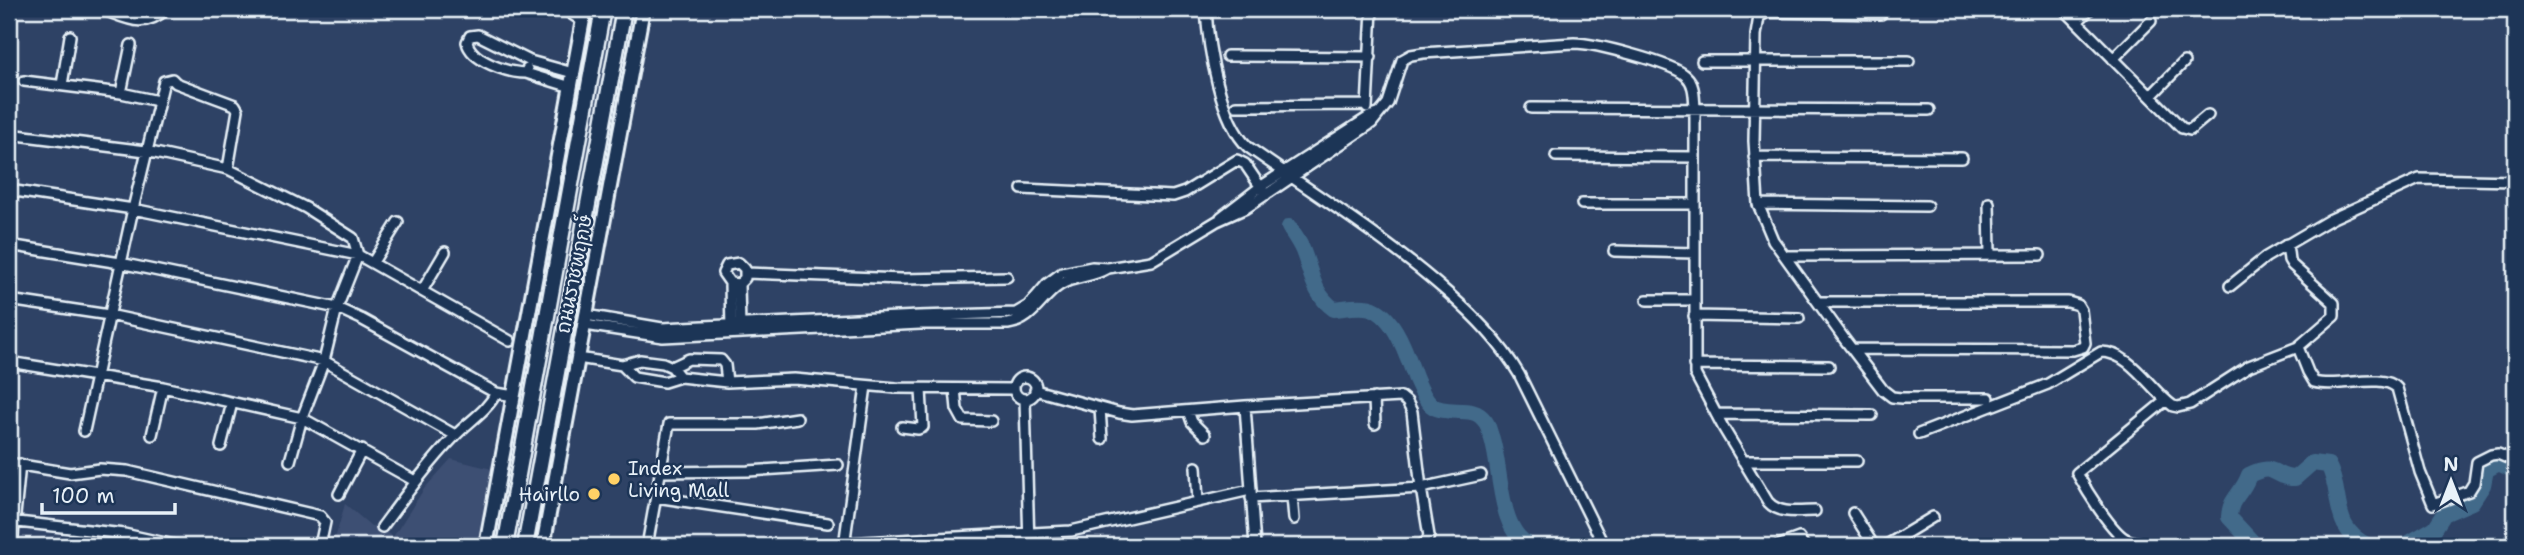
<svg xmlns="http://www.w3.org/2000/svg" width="2524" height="555" viewBox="0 0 2524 555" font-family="'Shantell Sans','Playpen Sans Thai',sans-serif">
<rect width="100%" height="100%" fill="#2e4265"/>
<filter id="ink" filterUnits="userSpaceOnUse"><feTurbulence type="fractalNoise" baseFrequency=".0143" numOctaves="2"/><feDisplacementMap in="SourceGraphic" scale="14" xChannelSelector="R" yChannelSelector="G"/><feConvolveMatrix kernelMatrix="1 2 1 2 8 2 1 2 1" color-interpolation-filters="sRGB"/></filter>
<g filter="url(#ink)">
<!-- built -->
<path fill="#3e4f73" d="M451,459L496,470L481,546H333L345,504L371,526L376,525L393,537L424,489Z"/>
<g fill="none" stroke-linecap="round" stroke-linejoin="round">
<!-- river -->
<path stroke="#426a8a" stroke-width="16" d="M1289,227C1294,235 1300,243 1303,251C1312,274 1313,294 1334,309C1344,308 1355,306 1365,307C1393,309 1407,355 1415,377C1419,386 1424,399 1431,405C1447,417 1473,403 1485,421C1488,424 1489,431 1491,436C1502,466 1497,532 1531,546
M2256,546L2229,517C2230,497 2242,495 2249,475C2277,461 2272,478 2295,478L2312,463L2328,465C2344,494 2329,528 2369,546
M2404,546L2435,528L2444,514L2472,502L2483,485L2486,470L2499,463L2515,471"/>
<defs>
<path id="minor" d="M101,9C127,18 143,30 166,9
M564,9L582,21
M1206,9C1208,47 1220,121 1248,147C1316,195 1386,238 1448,293C1475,317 1500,342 1519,374L1604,546
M2064,9L2182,128L2190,130L2208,115
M1881,14L1767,12L1759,17L1756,35L1754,141L1758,204L1773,240L1845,340L1883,390L1892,397L1901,398H1989
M2077,22L2090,9
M1227,56L1371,57
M2113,59L2151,21
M1702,61H1909
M527,69L526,73L571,87
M526,73C508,73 471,61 467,42L470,36L478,35L530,61L573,73
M24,81L121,93L158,101
M62,85L70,36
M121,93L131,45
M2151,96L2184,62
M1236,106L1367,105
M1367,108L1372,9
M1531,108L1929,110
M9,134L146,151L228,169L306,208L353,238L358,255L337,308L324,361L302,418L290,461
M1556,156L1695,157
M1754,157L1962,158
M1022,189L1173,196L1185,192L1237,160L1245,164L1266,195
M9,190L133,209L358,255L510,341
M1989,203L1990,254
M1582,204H1695
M1758,204L1927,206
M1221,217L1260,187L1369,117L1378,114
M9,245L120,263L337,308L361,319L496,393L514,396
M1614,251L1695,253
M1785,256L2040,255
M373,262L398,222
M746,273L902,279L1007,277
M730,283L739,284L745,278V269L739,263L727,265L723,273L730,283L731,331
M739,284L740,327
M2230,286L2266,257L2331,219L2419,179L2515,181
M422,291L445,252
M9,300L109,315L324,361L455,435
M1647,300H1695
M1819,302H2068L2078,305L2081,310L2085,343L2083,347L2073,350L1852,349
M586,315L662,328L919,316L1016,313L1028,306L1047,284L1062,273L1092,267L1108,268L1151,261L1217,221L1246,208L1372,123L1388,103L1402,60L1411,55L1423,53L1574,43C1594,43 1673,63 1686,76C1695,84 1694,97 1695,108V374L1724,429L1768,502C1780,515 1799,511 1815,511
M1694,316L1799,318
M585,325L663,337L920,324H1008C1034,320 1040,298 1060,285C1073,276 1091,278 1106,269
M2298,347L2308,372L2314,382C2337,389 2382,372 2397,388L2420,472L2433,504L2469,491L2474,483L2477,462L2491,455L2498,454L2515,461
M578,358L622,365L640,360L663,363L672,367L680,377
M9,362L163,387L302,418L415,481
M622,365L634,377L664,382L680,377L727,382L794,379L896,388L1014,389
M1694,365L1829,366
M672,367L689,359L721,360L725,365L727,382
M1014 388a11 11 0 1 1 22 0a11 11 0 1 1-22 0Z
M955,389L957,409L963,420L991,421
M1035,390L1119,413L1132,415L1245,406L1401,397L1407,402L1412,412L1421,488L1429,536L1427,541L1420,546
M1374,398L1375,424
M1025,399L1029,546
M1245,406L1255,546
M1100,408L1102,439
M1188,411L1192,422L1205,435
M1716,414L1872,415
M902,427L918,429L923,427L921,389
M84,431L133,209L164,81L172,79L176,83L235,105L238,110L228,169
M1919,434L2048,384L2101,352C2131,352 2150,390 2173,406L2178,407L2190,404L2249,366L2298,347L2334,316V303L2292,265L2289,260L2287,244
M152,435L163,387
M221,446L232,403
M1743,461H1857
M9,463L70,473L100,469L127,471L320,516L325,522L320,546
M1196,467L1198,502
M661,472L748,471L838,465
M339,494L362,450
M1292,496L1294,519
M656,497L828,523
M1251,498L1421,488L1481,475
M1853,513L1874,546
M9,521L124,534L179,546
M382,527C405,496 428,464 455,436C469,421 487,411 496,393
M844,543L1071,531L1250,490
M12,546L20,464
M647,546L669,424H758L797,418
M844,546L866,386
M1777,546L1799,538L1804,546
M1885,546L1933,517
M2155,546C2146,542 2137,544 2128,540C2113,535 2085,488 2077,473L2165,401"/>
<path id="secondary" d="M486,546L585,9
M543,546L643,9"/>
<path id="primary" d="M505,546L603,9
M525,546L624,9"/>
</defs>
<!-- minor casing -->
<use href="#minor" stroke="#e8f1f8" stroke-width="14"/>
<!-- secondary casing -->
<use href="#secondary" stroke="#e8f1f8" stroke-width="18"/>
<!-- primary casing -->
<use href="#primary" stroke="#e8f1f8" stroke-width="19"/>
<!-- minor -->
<use href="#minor" stroke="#1d3557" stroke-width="9"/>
<!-- secondary -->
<use href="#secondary" stroke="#1d3557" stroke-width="12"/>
<!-- primary -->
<use href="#primary" stroke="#1d3557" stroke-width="14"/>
</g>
</g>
<!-- markers -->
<g fill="#ffd166" stroke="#1d3557" stroke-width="2.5">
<circle cx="614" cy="479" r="7"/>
<circle cx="594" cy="494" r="7"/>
</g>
<g text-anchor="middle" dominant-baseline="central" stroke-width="5" stroke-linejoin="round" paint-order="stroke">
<!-- street labels -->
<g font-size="19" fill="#e8f1f8" stroke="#1d3557">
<text transform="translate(574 274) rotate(-79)">ถนนราชพฤกษ์</text>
</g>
<!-- poi labels -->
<g font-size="19" fill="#e8f1f8" stroke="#1d3557" text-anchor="start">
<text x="628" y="468">Index<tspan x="628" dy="22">Living Mall</tspan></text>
<text x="580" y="494" text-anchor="end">Hairllo</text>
</g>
</g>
<!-- margin -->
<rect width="2524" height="555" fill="none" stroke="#1d3557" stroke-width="35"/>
<rect x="18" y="18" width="2489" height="520" fill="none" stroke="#e8f1f8" stroke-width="2.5" filter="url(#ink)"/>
<!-- north arrow -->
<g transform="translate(2451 481)" stroke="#1d3557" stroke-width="5" paint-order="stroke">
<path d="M0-5L12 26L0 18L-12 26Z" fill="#e8f1f8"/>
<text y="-10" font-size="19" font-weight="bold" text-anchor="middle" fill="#e8f1f8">N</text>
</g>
<!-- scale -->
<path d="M42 503v10h133v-10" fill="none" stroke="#e8f1f8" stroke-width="3.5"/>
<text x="52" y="503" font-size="21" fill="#e8f1f8" stroke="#1d3557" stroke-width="5" paint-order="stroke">100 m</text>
</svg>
